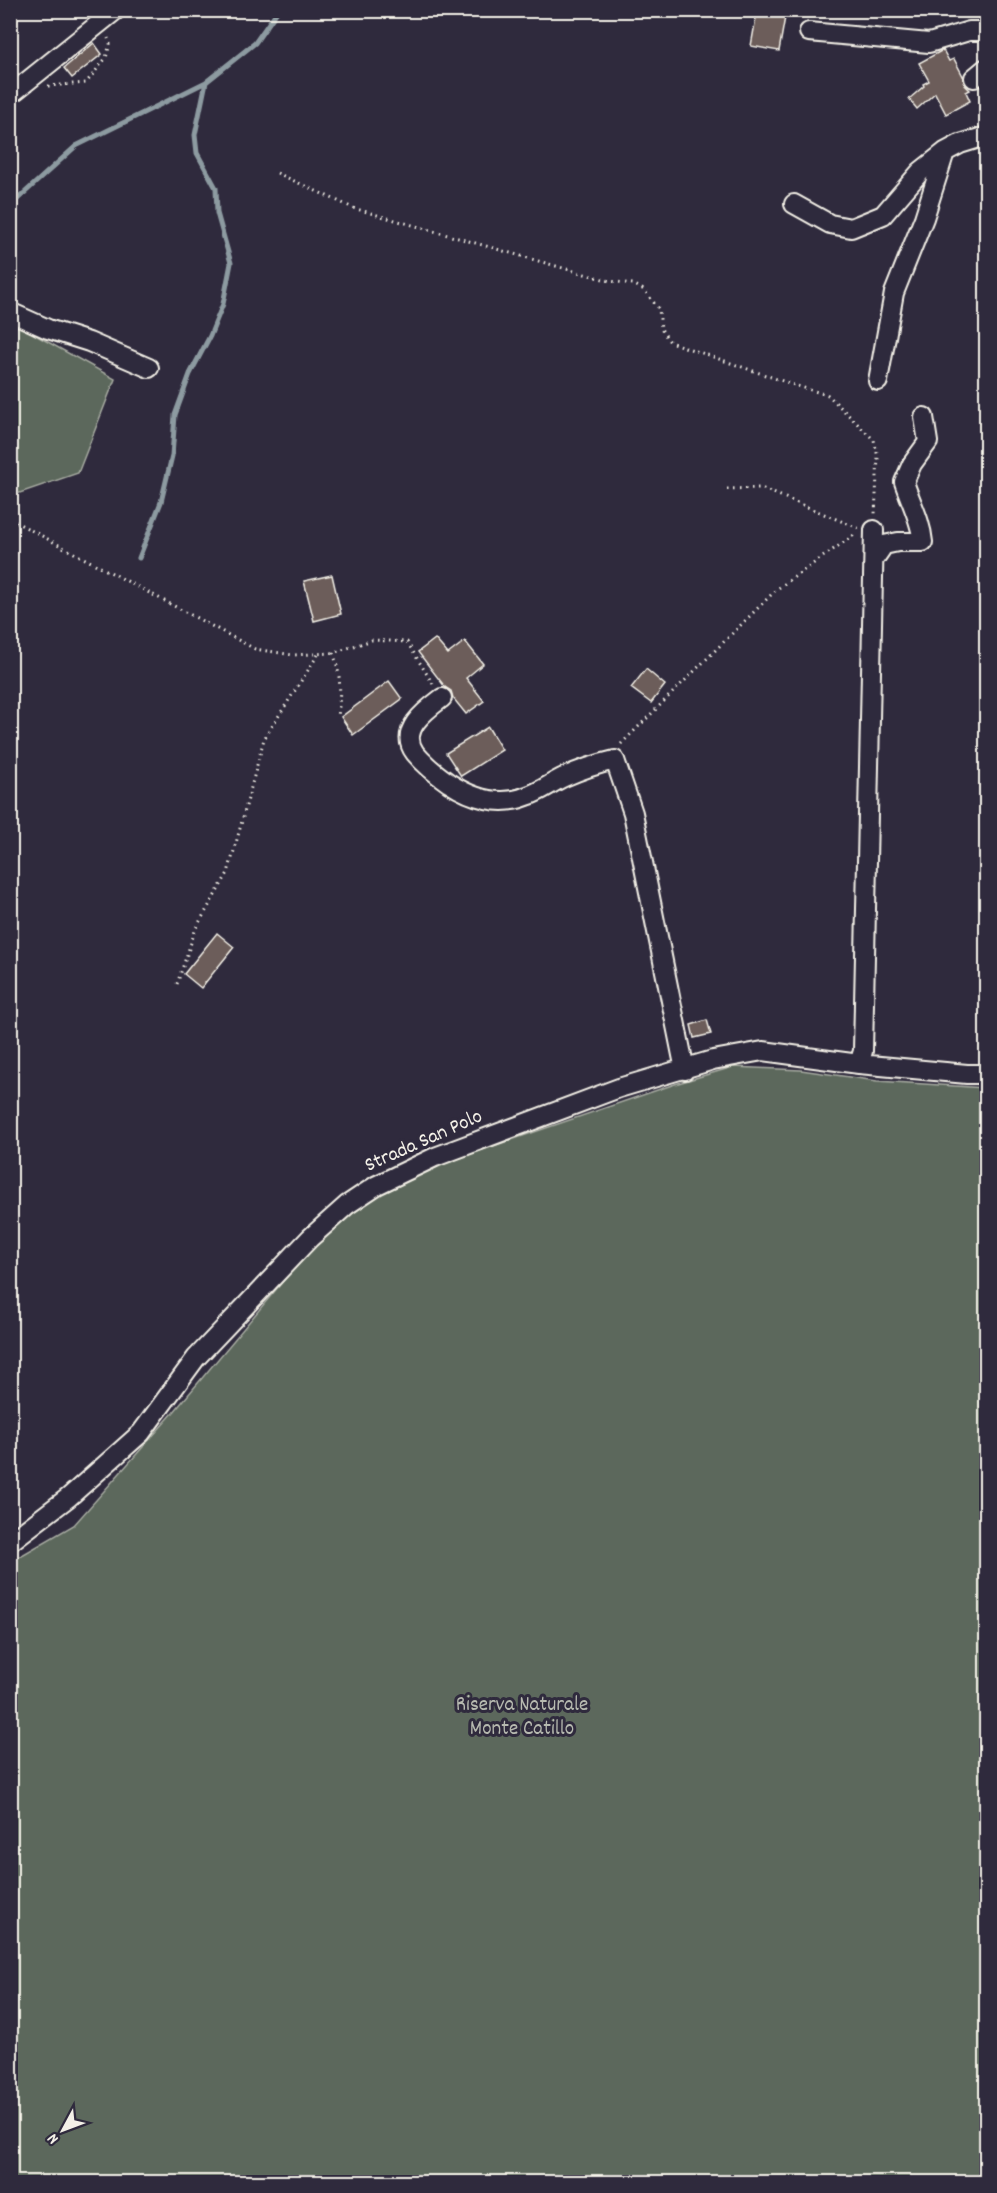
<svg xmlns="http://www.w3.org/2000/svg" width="997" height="2193" viewBox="0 0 997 2193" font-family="Dekko,sans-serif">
<rect width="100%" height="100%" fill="#2f2a3d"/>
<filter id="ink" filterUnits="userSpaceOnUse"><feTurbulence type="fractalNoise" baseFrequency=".0167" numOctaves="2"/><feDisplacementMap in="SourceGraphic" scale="12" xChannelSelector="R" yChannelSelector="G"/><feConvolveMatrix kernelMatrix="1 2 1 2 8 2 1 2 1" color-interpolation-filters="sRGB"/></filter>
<g filter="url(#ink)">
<!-- green -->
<path fill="#5b675c" stroke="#a8aca2" stroke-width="1.5" d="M10,321L115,379L78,473L11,496Z
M733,1067L801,1070L877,1081L986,1088V2182H11L10,1562L74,1525L173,1413L319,1238L375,1196L441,1164L675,1084Z"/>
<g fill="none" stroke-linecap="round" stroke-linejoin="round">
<!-- stream -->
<path stroke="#8d9ba1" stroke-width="5" d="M10,206L76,146L206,82L255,43L278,10
M139,558L161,502L172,456L175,415L190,374L210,336L223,304L231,263L217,213L216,188L197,153L195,135L206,82"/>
</g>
<!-- building -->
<path fill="#6c5d5a" stroke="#f4f1e8" stroke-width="1.5" d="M757,12L785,17L779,51L751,46Z
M94,43L102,54L72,78L64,68Z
M943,50L949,61L954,59L963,76L965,85L970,90L966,92L970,101L946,114L935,93L917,109L909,99L924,86L923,84L929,81L919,63Z
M332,575L341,614L314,621L304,581Z
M435,639L448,654L465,641L483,664L466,678L484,701L466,714L453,698L451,691L445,687L418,652Z
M646,669L665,685L651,703L631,688Z
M389,681L402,699L353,735L341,717Z
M488,727L502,750L461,776L446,753Z
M217,933L234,947L201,988L184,974Z
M707,1020L711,1034L694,1038L691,1025Z"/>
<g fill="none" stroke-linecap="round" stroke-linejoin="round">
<defs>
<path id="minor" d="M809,32L929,43L969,31H986
M974,78L986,68
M10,95L116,10
M794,204L830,224L851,228L883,215L921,171L945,152L960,144L986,136
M10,312L48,329L89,342L149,368
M878,381L894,293L924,218L945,152
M875,558L884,545L898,542H923C921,521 911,503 904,482L912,464L928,442L924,417
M442,698C426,710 398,730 415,753C425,765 436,774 449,783C472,798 500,807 527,796C540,792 551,783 564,777C580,770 598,764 615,760L633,813L685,1070
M859,1064L863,1051L874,530
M10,1542L69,1497L141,1433L196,1358L310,1238L347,1205L377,1185L435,1157L619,1088L713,1060L763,1051L859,1064L967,1074H986"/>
</defs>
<!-- minor casing -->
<use href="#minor" stroke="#f4f1e8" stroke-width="22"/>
<!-- path -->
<path stroke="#f4f1e8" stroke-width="3" stroke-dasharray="1.5 4.5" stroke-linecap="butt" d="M48,86L86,83L106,58L110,44L108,38
M277,173L353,208L563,268L610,281L633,284L644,290L659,309L661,329L670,342L797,386L828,395L874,440L878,457L875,514
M727,489L761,488L858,528
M10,519L255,649L293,655L333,653L372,640L407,642L433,684
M333,653C342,675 340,695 338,718
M621,744L777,589L857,533
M177,984L196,928L228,873L264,739L319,653"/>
<!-- minor -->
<use href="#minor" stroke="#2f2a3d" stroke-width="18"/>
</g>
</g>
<g text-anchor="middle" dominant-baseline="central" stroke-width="6" stroke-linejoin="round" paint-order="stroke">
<!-- street labels -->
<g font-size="21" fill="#f4f1e8" stroke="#2f2a3d">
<text transform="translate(424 1142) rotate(-24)">Strada San Polo</text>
</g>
<!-- park labels -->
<g font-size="21" fill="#b7bab0" stroke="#2f2a3d">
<text x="522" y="1706">Riserva Naturale<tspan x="522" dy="24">Monte Catillo</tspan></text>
</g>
</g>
<!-- margin -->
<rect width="997" height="2193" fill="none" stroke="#2f2a3d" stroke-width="36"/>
<rect x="18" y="18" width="961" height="2157" fill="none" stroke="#f4f1e8" stroke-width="2" filter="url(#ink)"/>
<!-- north arrow -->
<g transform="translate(63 2130) rotate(229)" stroke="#2f2a3d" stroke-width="4.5" paint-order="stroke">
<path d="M0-4.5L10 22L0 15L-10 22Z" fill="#f4f1e8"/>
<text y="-9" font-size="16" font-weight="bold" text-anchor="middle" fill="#f4f1e8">N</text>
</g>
</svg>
